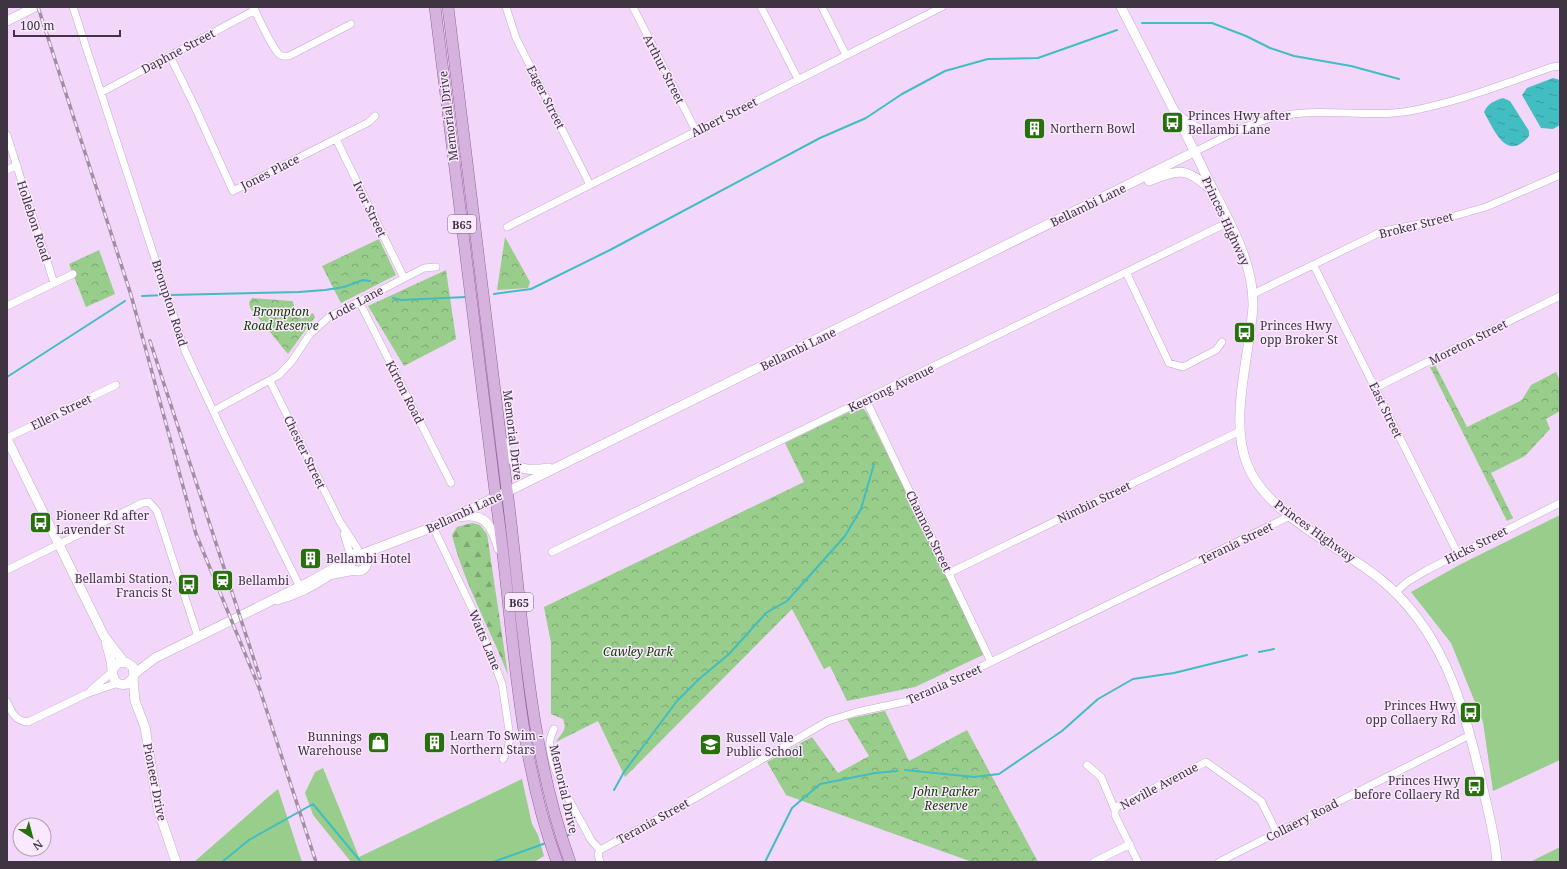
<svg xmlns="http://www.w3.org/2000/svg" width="1567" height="869" viewBox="0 0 1567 869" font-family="'Noto Serif',serif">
<defs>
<pattern id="forest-firs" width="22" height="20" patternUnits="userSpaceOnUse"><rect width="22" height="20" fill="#99cd8b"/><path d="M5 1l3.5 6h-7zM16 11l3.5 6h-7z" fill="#7ea773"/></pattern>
<pattern id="park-crowns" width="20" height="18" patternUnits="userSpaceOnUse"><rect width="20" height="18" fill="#99cd8b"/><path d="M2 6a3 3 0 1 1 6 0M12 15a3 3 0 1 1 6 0" fill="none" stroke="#7ea773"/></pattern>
<pattern id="water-ripples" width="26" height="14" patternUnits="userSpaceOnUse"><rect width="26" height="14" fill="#42bdc2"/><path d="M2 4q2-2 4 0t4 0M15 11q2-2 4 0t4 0" fill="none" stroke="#399a9f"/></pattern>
</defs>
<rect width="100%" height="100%" fill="#f3d7fa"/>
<!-- grass -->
<path fill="#99cd8b" d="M1560,515V760L1493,791L1483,722L1451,643L1411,592L1461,564Z
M323,768L359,857L522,779L532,824L538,835L544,856L534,862H351L313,815L305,793L315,772Z
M278,789L302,862H194L267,798Z
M1560,847V862H1530Z"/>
<!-- forest -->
<path fill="url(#forest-firs)" d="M472,523L480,525L487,534L508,675C490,628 464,584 452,535L457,527Z"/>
<!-- park -->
<path fill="url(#park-crowns)" d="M505,237L530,282L528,288L497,290Z
M379,239L396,275L341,303L322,266Z
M99,250L115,294L86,307L69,264Z
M446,270L456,339L404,366L368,306Z
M252,298L292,301L301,319L313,313L315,317L288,354L250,308L249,302Z
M1435,365L1467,427L1522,400L1531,385L1556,372L1560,381V411L1546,419L1550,429L1525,456L1491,473L1513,518L1507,521L1430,367Z
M861,406L867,413L980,641L983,655L915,687L847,701L830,666L824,669L792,609L625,777L598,721L556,742C561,733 568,730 563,719L551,714V643L544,607L804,482L785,443Z
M885,711L909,761L967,730L1038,862H972L786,795L767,762L812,737L838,773L869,756L847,719Z"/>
<!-- water -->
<path fill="url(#water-ripples)" d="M1553,78L1560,80V125L1553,129L1541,128L1522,95L1527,88Z
M1503,98L1510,101L1529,131V136C1507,163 1494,130 1484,112C1488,103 1494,101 1503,98Z"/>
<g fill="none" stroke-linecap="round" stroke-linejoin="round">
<!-- stream -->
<path stroke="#42bdc2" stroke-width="2" d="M1142,23H1212L1246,36L1270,48L1294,56L1351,66L1399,79
M494,294L531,289L610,250L820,138L866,118L902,94L945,71L988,59L1038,58L1117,30
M169,295L299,292L325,290L344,287L363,280L370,281
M142,296L165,295
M393,298L401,300L466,297
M7,377L125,301
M1259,652L1274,649
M905,770L974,777L999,774L1062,731L1098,699L1133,679L1174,673L1247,655
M614,790L624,772L677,701L698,680L729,654L766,613L787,601L845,536L861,509L874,464
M566,836L575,832
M222,862L249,840L313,804L361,862
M493,862L546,843
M765,862L792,808L820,784L875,773L897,771"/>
<defs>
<path id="minor" d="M73,7L185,351L224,434L300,587
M253,7C259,18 272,49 280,55C283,57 286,56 289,56L351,24
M506,7L516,38L590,185
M633,7L696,131
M761,7L798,79
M822,7L846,55
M170,56L194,105L233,191L369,122L375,116
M102,92L255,10
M1176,112C1200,133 1205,132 1235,129
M7,135L54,283
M336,139L404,278
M1194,152C1224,138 1253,120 1286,115C1328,108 1369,118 1410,111C1459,102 1506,83 1552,67L1560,66
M7,170L17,165
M507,227L942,7
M1314,266L1458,554
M1126,272L1169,363L1183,367L1216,350L1222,342
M1253,294L1383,231L1440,220L1486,207L1560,175
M359,301L451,483
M7,306L73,274
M270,381L340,522L361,554
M1375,388L1560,296
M866,400L991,662
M213,411L279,375L292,361L310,334L329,317L424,268L436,267
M7,438L116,385
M433,527L479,623L502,684L510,737L508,749L503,759
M344,534L351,557
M552,552L1229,222
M7,570L142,503L149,502L157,511L198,637
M949,573L1240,431
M1395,593L1407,582L1427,570L1560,503
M277,601C297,596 316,586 333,574
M91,690L112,672
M7,702C12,713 15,721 28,722L86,694L118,683
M554,729C551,735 549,740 550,747C553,778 577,812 591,840L600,850
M1087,765L1101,777L1115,810
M600,850L685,804L828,721L857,712L913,700L1290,516
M600,850L598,854L600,862
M1094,862L1130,844
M1138,862L1115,815V810L1118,806L1206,762L1261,801L1277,833
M1219,862L1470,735"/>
<path id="secondary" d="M1121,7C1148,60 1176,113 1202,167C1222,211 1254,256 1253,306C1250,354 1229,419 1247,464C1266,514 1339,546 1379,578C1442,629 1462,700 1480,775C1486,804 1495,833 1497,862
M7,21L35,7
M1149,181C1179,170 1185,166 1210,189
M7,439L104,636L124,662
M504,442C514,470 521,472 549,468
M459,517C485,512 492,525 499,549
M349 562a9 9 0 1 1 18 0a9 9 0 1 1-18 0Z
M362,554L433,527L519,486L1194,152
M328,575L355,570
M106,643C108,649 110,656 111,662C113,673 111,687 127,684L134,677L133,667L126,662L118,663L112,670
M134,674L155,658L311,581L350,559
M133,679L135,701L145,727L158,809L176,862"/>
<path id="primary" d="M435,7C456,174 475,341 497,507C514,626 515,748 557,862
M448,7C467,168 486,329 507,490C523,614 527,743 570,862"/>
</defs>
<!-- minor casing -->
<use href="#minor" stroke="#c5aacb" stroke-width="8"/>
<!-- secondary casing -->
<use href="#secondary" stroke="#c5aacb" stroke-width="10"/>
<!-- primary casing -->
<use href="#primary" stroke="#90659a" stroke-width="12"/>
<!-- minor -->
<use href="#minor" stroke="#fff" stroke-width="7"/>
<!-- secondary -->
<use href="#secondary" stroke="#fff" stroke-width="9"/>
<!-- primary -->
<use href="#primary" stroke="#d6b2df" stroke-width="11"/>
<defs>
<path id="rail" d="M38,7L131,295L196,534L260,690L316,862
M150,341L260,678"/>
</defs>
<!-- rail casing -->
<use href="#rail" stroke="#a28da7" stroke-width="3.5"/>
<!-- rail -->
<use href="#rail" stroke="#fae9fe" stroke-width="2" stroke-dasharray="6" stroke-linecap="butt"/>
</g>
<!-- icons -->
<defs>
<symbol id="bus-square" viewBox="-11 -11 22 22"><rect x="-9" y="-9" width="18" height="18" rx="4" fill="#286f0d" stroke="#fae9fe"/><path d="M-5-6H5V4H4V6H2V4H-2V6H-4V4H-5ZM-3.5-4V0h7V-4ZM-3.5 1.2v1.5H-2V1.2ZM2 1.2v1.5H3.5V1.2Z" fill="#fff"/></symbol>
<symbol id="building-square" viewBox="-11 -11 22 22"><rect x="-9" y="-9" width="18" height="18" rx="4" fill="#286f0d" stroke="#fae9fe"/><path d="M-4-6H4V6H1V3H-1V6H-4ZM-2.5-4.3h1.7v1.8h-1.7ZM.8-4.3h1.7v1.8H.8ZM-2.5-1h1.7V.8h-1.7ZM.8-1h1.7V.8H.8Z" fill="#fff"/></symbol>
<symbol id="station-square" viewBox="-11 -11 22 22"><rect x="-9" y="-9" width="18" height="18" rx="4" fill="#286f0d" stroke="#fae9fe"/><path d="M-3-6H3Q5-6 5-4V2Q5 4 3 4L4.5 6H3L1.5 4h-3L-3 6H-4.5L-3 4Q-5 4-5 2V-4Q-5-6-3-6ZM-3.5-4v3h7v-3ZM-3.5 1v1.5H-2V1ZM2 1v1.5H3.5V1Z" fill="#fff"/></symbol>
<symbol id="shop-square" viewBox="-11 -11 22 22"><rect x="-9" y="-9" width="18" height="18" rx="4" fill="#286f0d" stroke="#fae9fe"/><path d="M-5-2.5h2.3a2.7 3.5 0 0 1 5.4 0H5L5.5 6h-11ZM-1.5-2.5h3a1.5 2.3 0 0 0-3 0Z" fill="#fff"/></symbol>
<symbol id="school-square" viewBox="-11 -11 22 22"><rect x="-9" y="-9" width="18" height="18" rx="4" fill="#286f0d" stroke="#fae9fe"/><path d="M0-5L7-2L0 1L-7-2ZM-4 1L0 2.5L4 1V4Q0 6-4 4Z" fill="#fff"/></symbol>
</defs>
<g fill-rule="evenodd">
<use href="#bus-square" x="1160" y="110" width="25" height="25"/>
<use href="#building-square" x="1022" y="116" width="25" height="25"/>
<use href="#bus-square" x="1232" y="320" width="25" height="25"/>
<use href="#bus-square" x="28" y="510" width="25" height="25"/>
<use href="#building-square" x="298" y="546" width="25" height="25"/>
<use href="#station-square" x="210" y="568" width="25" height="25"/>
<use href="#bus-square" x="176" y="572" width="25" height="25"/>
<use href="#bus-square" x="1458" y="700" width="25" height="25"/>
<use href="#building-square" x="422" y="730" width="25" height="25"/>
<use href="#shop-square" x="366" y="730" width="25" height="25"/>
<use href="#school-square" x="698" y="732" width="25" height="25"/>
<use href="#bus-square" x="1462" y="774" width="25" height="25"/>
</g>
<g text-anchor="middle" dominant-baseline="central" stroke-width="3" stroke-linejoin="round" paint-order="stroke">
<!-- shield labels -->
<g fill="#fae9fe" stroke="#776a7a" stroke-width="1">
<rect x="448" y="215" width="28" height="18" rx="3"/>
<rect x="505" y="593" width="28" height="18" rx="3"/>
</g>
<g font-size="11" font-weight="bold" fill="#3f3442">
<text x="462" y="224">B65</text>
<text x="519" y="602">B65</text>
</g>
<!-- street labels -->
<g font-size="12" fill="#3f3442" stroke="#fae9fe">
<text transform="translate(178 51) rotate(-28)">Daphne Street</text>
<text transform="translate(664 69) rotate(63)">Arthur Street</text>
<text transform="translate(546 97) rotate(63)">Eager Street</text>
<text transform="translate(448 116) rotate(-97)">Memorial Drive</text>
<text transform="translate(724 117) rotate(-27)">Albert Street</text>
<text transform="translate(270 172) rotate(-27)">Jones Place</text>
<text transform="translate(1088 205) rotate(-26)">Bellambi Lane</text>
<text transform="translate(370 209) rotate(64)">Ivor Street</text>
<text transform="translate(34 221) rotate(72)">Hollebon Road</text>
<text transform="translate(1226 221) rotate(65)">Princes Highway</text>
<text transform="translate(1416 225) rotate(-14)">Broker Street</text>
<text transform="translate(170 303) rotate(72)">Brompton Road</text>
<text transform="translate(356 303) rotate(-28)">Lode Lane</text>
<text transform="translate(1468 342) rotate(-27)">Moreton Street</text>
<text transform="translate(798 349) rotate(-26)">Bellambi Lane</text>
<text transform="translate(891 388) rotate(-26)">Keerong Avenue</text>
<text transform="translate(405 392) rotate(63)">Kirton Road</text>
<text transform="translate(1386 410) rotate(64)">East Street</text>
<text transform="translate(61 412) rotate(-26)">Ellen Street</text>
<text transform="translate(513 435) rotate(83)">Memorial Drive</text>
<text transform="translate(305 452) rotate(64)">Chester Street</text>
<text transform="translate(1094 502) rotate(-26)">Nimbin Street</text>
<text transform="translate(464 512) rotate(-25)">Bellambi Lane</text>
<text transform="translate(929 531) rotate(64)">Channon Street</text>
<text transform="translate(1315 531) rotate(36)">Princes Highway</text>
<text transform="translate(1236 543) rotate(-26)">Terania Street</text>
<text transform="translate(1476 545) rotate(-27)">Hicks Street</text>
<text transform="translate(485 640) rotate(67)">Watts Lane</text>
<text transform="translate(944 684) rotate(-24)">Terania Street</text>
<text transform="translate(155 782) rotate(79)">Pioneer Drive</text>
<text transform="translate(1159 786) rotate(-28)">Neville Avenue</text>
<text transform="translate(564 789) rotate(77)">Memorial Drive</text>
<text transform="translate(1302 820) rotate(-27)">Collaery Road</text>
<text transform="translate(653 821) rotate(-29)">Terania Street</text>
</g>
<!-- poi labels -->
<g font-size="12" fill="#3f3442" stroke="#fae9fe" text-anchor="start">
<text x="1188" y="115">Princes Hwy after<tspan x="1188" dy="14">Bellambi Lane</tspan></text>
<text x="1050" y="128">Northern Bowl</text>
<text x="1260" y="325">Princes Hwy<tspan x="1260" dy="14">opp Broker St</tspan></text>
<text x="56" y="515">Pioneer Rd after<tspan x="56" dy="14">Lavender St</tspan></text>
<text x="326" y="558">Bellambi Hotel</text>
<text x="172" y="578" text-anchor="end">Bellambi Station,<tspan x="172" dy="14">Francis St</tspan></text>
<text x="238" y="580">Bellambi</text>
<text x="1456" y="705" text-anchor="end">Princes Hwy<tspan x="1456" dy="14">opp Collaery Rd</tspan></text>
<text x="450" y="735">Learn To Swim -<tspan x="450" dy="14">Northern Stars</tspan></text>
<text x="362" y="736" text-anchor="end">Bunnings<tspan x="362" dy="14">Warehouse</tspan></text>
<text x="726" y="737">Russell Vale<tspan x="726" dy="14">Public School</tspan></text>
<text x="1460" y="780" text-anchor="end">Princes Hwy<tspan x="1460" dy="14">before Collaery Rd</tspan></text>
</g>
<!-- park labels -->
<g font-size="12" font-style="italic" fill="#103c01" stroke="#fae9fe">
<text x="281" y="311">Brompton<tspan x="281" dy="14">Road Reserve</tspan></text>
<text x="638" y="651">Cawley Park</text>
<text x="946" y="791">John Parker<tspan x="946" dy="14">Reserve</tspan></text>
</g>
</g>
<!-- border -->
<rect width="1567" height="869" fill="none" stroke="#3f3442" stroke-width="16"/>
<!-- north arrow -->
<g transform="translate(32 837) rotate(144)"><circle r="19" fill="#fae9fe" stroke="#afa1b3"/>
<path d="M0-3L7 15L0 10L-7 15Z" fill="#286f0d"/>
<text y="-6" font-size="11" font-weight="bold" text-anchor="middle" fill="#3f3442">N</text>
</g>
<!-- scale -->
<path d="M14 30v6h106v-6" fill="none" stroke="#3f3442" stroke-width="2"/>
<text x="20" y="30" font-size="12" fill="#3f3442" stroke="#fae9fe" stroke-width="3" paint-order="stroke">100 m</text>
</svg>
